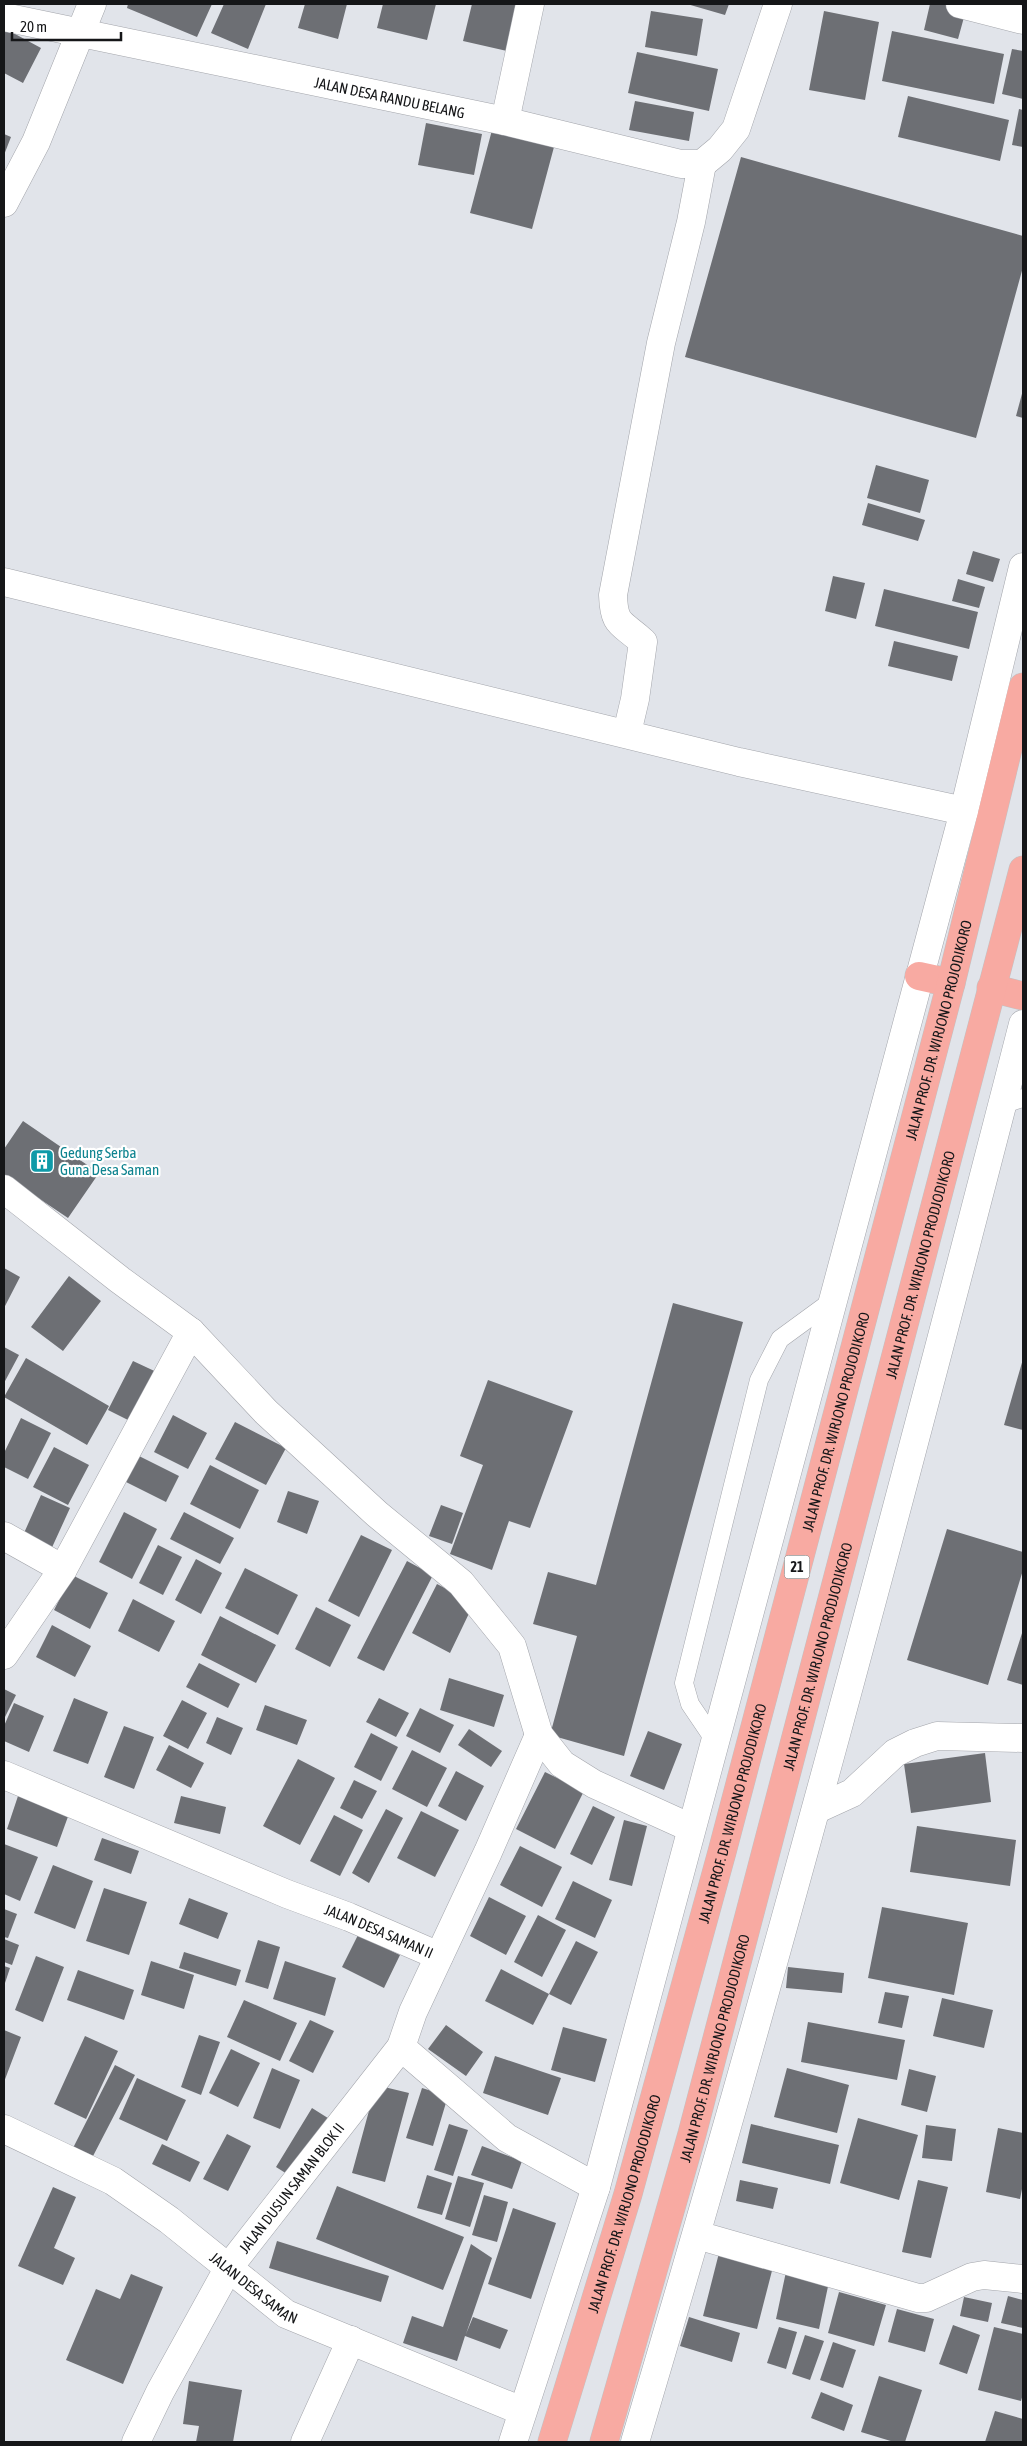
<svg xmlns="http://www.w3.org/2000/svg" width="1027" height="2446" viewBox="0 0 1027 2446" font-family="'Asap Condensed',sans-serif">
<rect width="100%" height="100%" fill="#e1e4ea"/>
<!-- building -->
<path fill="#6d6f74" d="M128,4H212L197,37L127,8Z
M224,4H266L248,49L211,33Z
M305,4H347L338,39L298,28Z
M383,4H436L427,40L377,28Z
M472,4H518L507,51L463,41Z
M687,4H729L725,15Z
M930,4H944L966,10L958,39L924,30Z
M651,11L703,19L697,56L645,47Z
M824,11L879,22L865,100L809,90Z
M4,28L41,48L23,83L4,73Z
M892,31L1004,54L994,104L882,81Z
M1012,49L1023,51V99L1002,94Z
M637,52L718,69L709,111L628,93Z
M908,96L1009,120L1000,161L898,137Z
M635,101L694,112L689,141L629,130Z
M1019,109L1023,110V147L1012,145Z
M426,123L482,134L474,175L418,165Z
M492,130L554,147L532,229L470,213Z
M4,134L11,137L4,155Z
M741,157L1023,236V267L976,438L685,357Z
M1023,390V418L1016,416Z
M876,465L929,480L920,513L867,498Z
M868,503L925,520L918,541L862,525Z
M973,551L1000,559L993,582L966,574Z
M833,576L865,583L856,619L825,611Z
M958,579L985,587L979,608L952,601Z
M884,589L978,612L969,649L875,626Z
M894,641L958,656L952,681L888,666Z
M23,1121L99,1173L68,1218L4,1175V1149Z
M4,1268L20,1277L4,1308Z
M69,1276L101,1301L63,1351L31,1327Z
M673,1303L743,1322L624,1756L550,1735L577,1636L533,1624L548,1572L596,1585Z
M4,1347L19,1355L4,1383Z
M26,1358L109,1406L87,1445L4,1397Z
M1023,1359V1430L1004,1425Z
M133,1361L163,1375L138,1425L108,1410Z
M488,1380L573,1411L530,1528L509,1521L492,1570L450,1554L483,1465L460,1456Z
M173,1415L207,1433L188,1469L154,1452Z
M21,1418L51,1433L28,1479L4,1467V1453Z
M235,1422L286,1448L266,1485L215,1459Z
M54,1447L89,1465L68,1505L33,1487Z
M137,1455L179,1476L166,1502L124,1481Z
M210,1465L259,1490L240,1529L190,1504Z
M288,1491L319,1501L307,1534L277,1522Z
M41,1495L70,1508L49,1554L20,1542Z
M441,1505L463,1513L452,1544L429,1536Z
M124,1512L157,1529L132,1579L99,1562Z
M184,1512L234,1538L220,1564L170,1539Z
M947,1529L1023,1552V1570L988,1685L907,1660Z
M361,1535L392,1550L359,1617L328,1601Z
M158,1545L182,1557L163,1595L139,1583Z
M196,1559L222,1573L201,1614L175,1600Z
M407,1561L433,1575L384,1671L357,1658Z
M245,1568L298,1595L278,1635L225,1608Z
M72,1575L108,1593L90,1629L54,1610Z
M437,1584L474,1603L450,1653L412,1633Z
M133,1599L175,1621L159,1652L118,1631Z
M316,1607L351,1625L330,1667L295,1649Z
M220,1616L276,1645L256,1683L201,1655Z
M52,1625L91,1646L75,1677L36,1657Z
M1023,1630V1685L1007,1680Z
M199,1663L240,1684L228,1708L186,1687Z
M449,1678L504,1695L494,1727L440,1710Z
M4,1689L16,1695L4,1719Z
M74,1698L108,1712L88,1764L53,1751Z
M379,1698L409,1713L396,1737L366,1722Z
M182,1700L207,1713L188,1749L163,1736Z
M14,1703L44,1716L29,1752L4,1741V1726Z
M265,1705L307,1720L297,1745L256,1730Z
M420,1708L454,1725L440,1753L406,1736Z
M217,1717L243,1728L231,1755L206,1743Z
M124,1726L154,1737L134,1789L104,1777Z
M469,1729L502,1751L491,1767L458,1745Z
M648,1731L682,1744L664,1790L630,1776Z
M371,1733L398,1747L381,1781L354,1767Z
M169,1745L204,1763L191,1788L156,1770Z
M412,1750L447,1768L427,1807L392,1789Z
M985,1753L991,1802L911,1813L904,1764Z
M298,1759L335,1778L300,1845L263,1826Z
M456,1771L484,1786L466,1821L438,1806Z
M545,1772L584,1791L555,1849L516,1829Z
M354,1780L377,1791L362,1819L340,1808Z
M19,1793L70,1811L57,1847L7,1829Z
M181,1796L226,1807L220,1834L174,1823Z
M593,1806L615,1817L592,1865L570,1854Z
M386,1809L403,1818L369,1883L352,1873Z
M421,1811L459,1830L435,1877L397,1858Z
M334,1815L363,1830L340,1876L310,1861Z
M624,1820L647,1826L632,1886L609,1880Z
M917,1826L1016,1840L1010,1886L910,1872Z
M102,1838L139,1851L131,1874L94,1860Z
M4,1844L38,1857L20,1901L4,1894Z
M520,1846L562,1867L542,1907L500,1885Z
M53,1865L93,1881L75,1929L34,1913Z
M573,1881L612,1900L595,1938L555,1919Z
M104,1888L147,1902L129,1955L86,1941Z
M489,1897L526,1916L506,1955L470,1936Z
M189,1898L228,1913L218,1939L179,1924Z
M882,1907L968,1923L954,1995L868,1978Z
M4,1909L17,1914L8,1938L4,1937Z
M538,1915L566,1930L542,1977L514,1962Z
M358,1935L400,1955L384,1988L342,1967Z
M4,1939L19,1945L12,1965L4,1962Z
M258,1940L280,1947L268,1989L245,1982Z
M576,1941L598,1952L571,2005L549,1994Z
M184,1952L241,1970L236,1986L179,1968Z
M36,1956L64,1967L43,2022L15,2010Z
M151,1961L194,1975L184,2009L141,1995Z
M285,1961L336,1978L325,2016L273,1999Z
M4,1966L10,1968L4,1986Z
M788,1967L844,1973L842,1993L786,1988Z
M501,1969L549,1994L533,2025L485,2001Z
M78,1970L134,1990L124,2020L67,2000Z
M885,1992L909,1996L902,2028L878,2023Z
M942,1998L993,2010L984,2048L933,2036Z
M244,2000L297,2023L280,2061L227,2037Z
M310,2020L334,2031L313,2073L289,2061Z
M808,2022L905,2040L897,2080L801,2062Z
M446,2025L483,2052L466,2076L428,2049Z
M563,2027L607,2039L595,2082L551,2070Z
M4,2030L21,2037L4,2082Z
M199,2035L220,2042L201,2095L181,2087Z
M85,2036L118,2051L86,2119L54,2104Z
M231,2049L260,2063L238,2107L209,2093Z
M495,2056L561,2078L548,2115L483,2093Z
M115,2065L135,2075L92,2158L73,2148Z
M272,2068L300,2080L280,2129L253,2118Z
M787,2068L849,2085L837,2133L774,2117Z
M909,2069L936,2076L927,2112L901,2105Z
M137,2078L186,2100L167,2141L119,2119Z
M376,2085L409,2093L385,2182L352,2173Z
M422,2088L448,2096L433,2146L406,2138Z
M312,2108L331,2120L295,2179L276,2167Z
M858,2118L918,2135L899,2200L840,2183Z
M449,2124L468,2130L453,2176L434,2170Z
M751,2124L839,2145L830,2184L742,2163Z
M926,2125L956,2129L952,2161L922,2158Z
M998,2128L1023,2133V2184L1020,2199L986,2192Z
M227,2134L251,2146L228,2191L203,2179Z
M162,2144L200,2162L190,2182L152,2164Z
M482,2146L522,2161L512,2189L471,2175Z
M427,2175L452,2183L442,2215L417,2208Z
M458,2176L484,2183L470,2227L445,2219Z
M740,2180L778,2188L773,2209L736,2201Z
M918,2180L948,2187L931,2258L902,2252Z
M337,2186L464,2237L443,2290L316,2239Z
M53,2187L76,2197L54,2248L75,2258L63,2285L18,2266Z
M484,2195L508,2202L497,2242L472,2235Z
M513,2208L556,2223L531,2299L488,2284Z
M277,2241L389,2276L381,2302L269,2268Z
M471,2244L492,2258L466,2334L473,2317L508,2330L500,2349L465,2336L457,2361L403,2343L412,2316L443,2327Z
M720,2249L774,2263L757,2329L703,2316Z
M787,2267L830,2277L819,2329L776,2319Z
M131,2274L163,2287L123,2384L66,2360L96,2289L120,2299Z
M839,2292L886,2305L874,2346L828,2333Z
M1008,2296L1023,2300V2328L1001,2323Z
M964,2297L992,2303L988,2322L960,2316Z
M897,2309L934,2319L925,2352L888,2342Z
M689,2317L740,2333L732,2362L680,2346Z
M953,2325L980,2335L967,2374L939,2364Z
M779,2327L797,2332L786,2369L767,2363Z
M994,2327L1023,2334V2394L1021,2401L978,2390Z
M805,2335L824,2341L810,2380L792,2374Z
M833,2342L856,2350L843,2388L820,2380Z
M879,2376L922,2390L905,2442H894L861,2432Z
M189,2381L242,2390L233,2442H196L199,2426L183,2424Z
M821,2392L853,2405L844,2431L811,2418Z
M995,2411L1023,2419V2442H985Z"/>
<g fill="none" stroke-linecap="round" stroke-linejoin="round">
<defs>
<path id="service" d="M1003,1104L1023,1098
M715,1741L690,1704L684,1683L759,1380L780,1339L832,1301"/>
<g id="minor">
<path d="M960,4L1023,20"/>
<path id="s1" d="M4,17L505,121L681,164H702L720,149L736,129L778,4"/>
<path d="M505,121L530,4"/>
<path d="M4,203L36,142L92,4"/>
<path d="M4,582L739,762L964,811"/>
<path d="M627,733L635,699L643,642C622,622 614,627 613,595L661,343L691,222L702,164"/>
<path d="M4,1189L120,1280L191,1332L266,1412L377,1514L461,1583L512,1646L539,1735L562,1764L594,1784L691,1828"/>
<path d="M4,1536L63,1569"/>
<path d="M4,1655L63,1569L191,1332"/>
<path id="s2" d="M4,1775L287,1894L349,1917L439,1956"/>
<path d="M817,1809L852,1793L895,1753L915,1743L937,1736L1023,1738"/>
<path d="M401,2047L507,2138L596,2187"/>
<path id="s3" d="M4,2129L113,2181L169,2220L286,2314L522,2411"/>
<path d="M697,2235L918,2298H926L972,2277L984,2275L1023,2279"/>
<path id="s4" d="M136,2442L160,2392L229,2267L401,2047L413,2012L488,1852L539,1735"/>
<path d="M305,2442L351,2340"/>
</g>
<path id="tertiary" d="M513,2442L596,2187L964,811L1023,567
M635,2442C775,1973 901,1499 1023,1024"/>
<g id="trunk">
<path d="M919,976L951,983"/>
<path d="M991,988L1023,996"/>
<path id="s5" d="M552,2442L628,2194L722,1852L951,983L1023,687"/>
<path id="s6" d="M604,2442L692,2134L1023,870"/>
</g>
</defs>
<!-- service casing -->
<use href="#service" stroke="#a3a5ab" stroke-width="19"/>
<!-- minor casing -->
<use href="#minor" stroke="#a3a5ab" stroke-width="29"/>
<!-- tertiary casing -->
<use href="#tertiary" stroke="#a3a5ab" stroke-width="29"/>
<!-- trunk casing -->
<use href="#trunk" stroke="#c2c2c3" stroke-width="29"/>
<!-- service -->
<use href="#service" stroke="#fff" stroke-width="18"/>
<!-- minor -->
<use href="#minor" stroke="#fff" stroke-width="28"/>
<!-- tertiary -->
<use href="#tertiary" stroke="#fff" stroke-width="28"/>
<!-- trunk -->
<use href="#trunk" stroke="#f8aaa2" stroke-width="28"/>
</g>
<!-- icons -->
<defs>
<symbol id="building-square" viewBox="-11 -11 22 22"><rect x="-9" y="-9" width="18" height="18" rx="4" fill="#0f9aa8" stroke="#fff"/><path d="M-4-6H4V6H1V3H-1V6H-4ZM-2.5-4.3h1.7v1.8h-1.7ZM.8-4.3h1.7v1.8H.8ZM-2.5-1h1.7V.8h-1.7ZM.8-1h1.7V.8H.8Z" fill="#fff"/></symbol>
</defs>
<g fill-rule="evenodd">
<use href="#building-square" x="28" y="1147" width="28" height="28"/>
</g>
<g text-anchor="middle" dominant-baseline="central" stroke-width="4.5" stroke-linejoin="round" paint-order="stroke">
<!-- shield labels -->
<rect fill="#fff" stroke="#5b5c5d" stroke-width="1" x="784.5" y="1555.5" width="25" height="23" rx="4"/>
<g font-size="14" font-weight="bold" fill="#151618">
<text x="797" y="1567">21</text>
</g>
<!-- street labels -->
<g font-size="15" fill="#151618" stroke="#fff">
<text stroke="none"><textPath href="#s1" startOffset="394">JALAN DESA RANDU BELANG</textPath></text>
<text stroke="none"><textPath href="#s5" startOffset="1464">JALAN PROF. DR. WIRJONO PROJODIKORO</textPath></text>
<text stroke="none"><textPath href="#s6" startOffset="1219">JALAN PROF. DR. WIRJONO PRODJODIKORO</textPath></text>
<text stroke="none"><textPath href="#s5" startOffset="1059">JALAN PROF. DR. WIRJONO PROJODIKORO</textPath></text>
<text stroke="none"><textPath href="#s6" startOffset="814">JALAN PROF. DR. WIRJONO PRODJODIKORO</textPath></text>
<text stroke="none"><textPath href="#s5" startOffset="654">JALAN PROF. DR. WIRJONO PROJODIKORO</textPath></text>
<text stroke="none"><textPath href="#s2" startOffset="406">JALAN DESA SAMAN II</textPath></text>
<text stroke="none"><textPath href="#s6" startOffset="409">JALAN PROF. DR. WIRJONO PRODJODIKORO</textPath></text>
<text stroke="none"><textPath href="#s4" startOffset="299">JALAN DUSUN SAMAN BLOK II</textPath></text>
<text stroke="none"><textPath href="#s5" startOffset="249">JALAN PROF. DR. WIRJONO PROJODIKORO</textPath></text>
<text stroke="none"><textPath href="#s3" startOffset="298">JALAN DESA SAMAN</textPath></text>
</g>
<!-- culture labels -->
<g font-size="15" fill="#0d838f" stroke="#fff" text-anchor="start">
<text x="60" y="1152">Gedung Serba<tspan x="60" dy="17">Guna Desa Saman</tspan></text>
</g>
</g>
<!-- border -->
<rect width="1027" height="2446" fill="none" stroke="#151618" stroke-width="10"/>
<!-- scale -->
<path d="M12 32v8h109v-8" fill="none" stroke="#151618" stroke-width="2.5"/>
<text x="20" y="32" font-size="15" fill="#151618" stroke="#ffffff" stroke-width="4" paint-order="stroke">20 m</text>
</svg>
